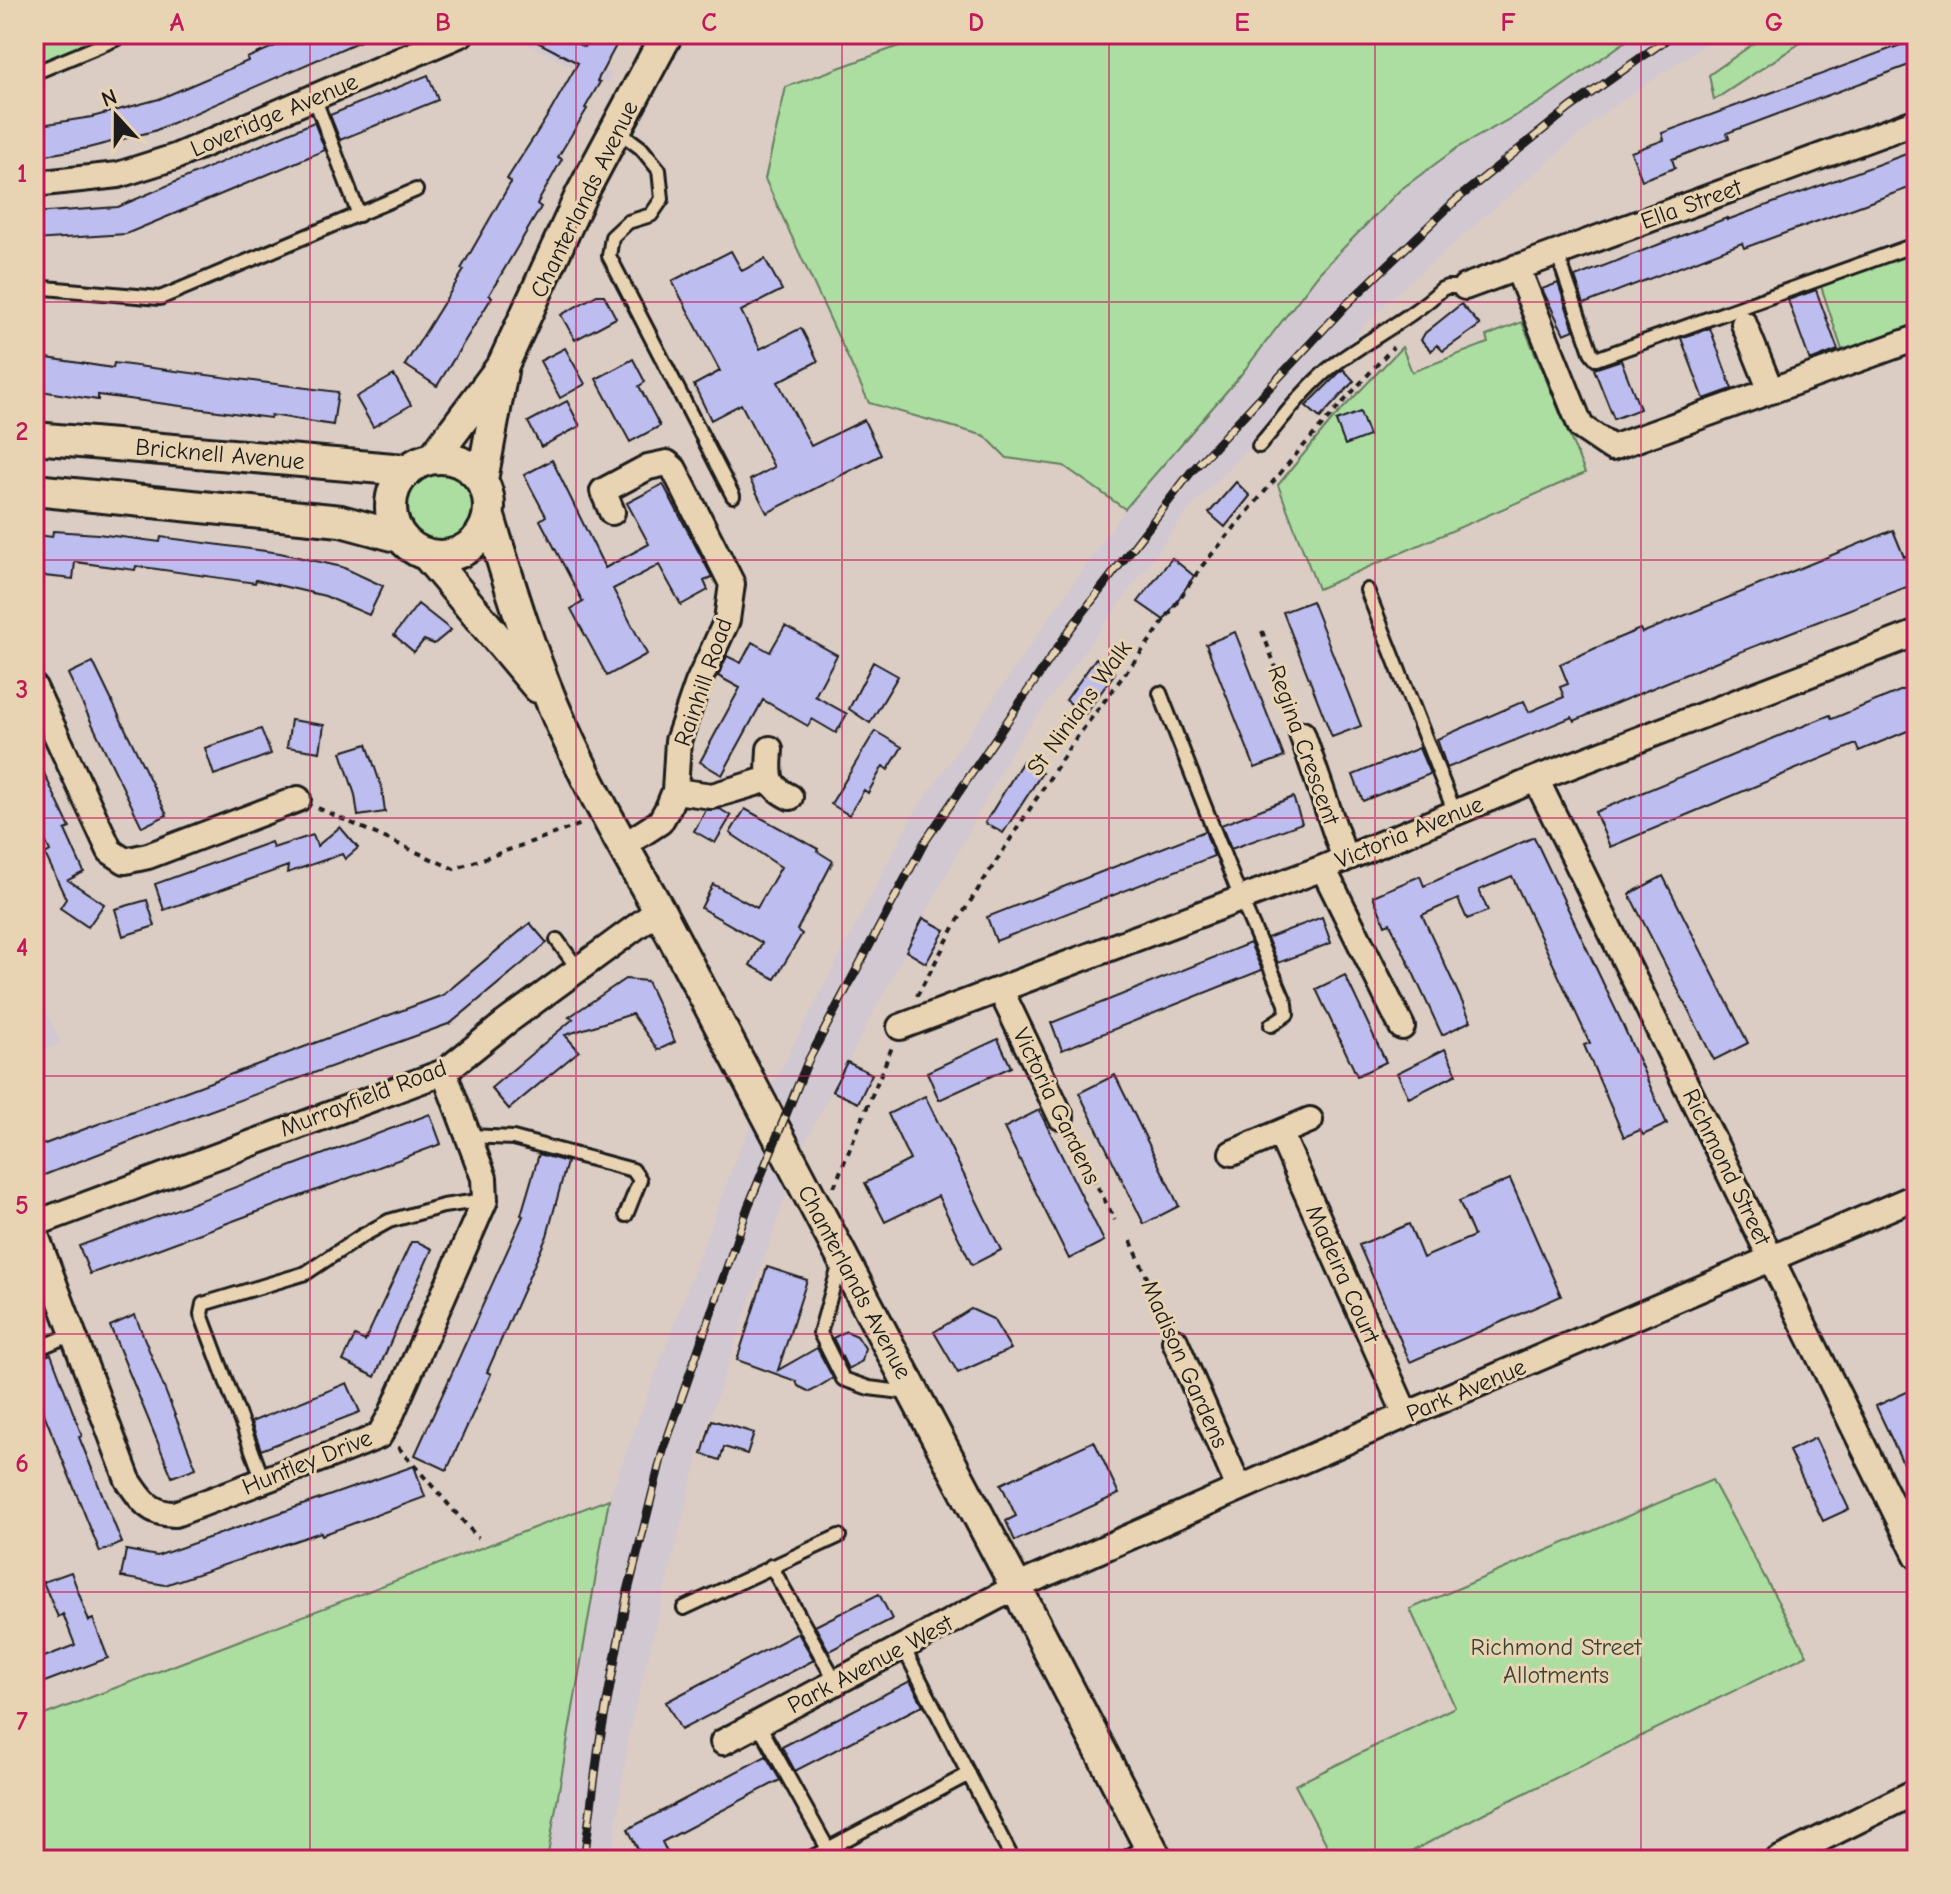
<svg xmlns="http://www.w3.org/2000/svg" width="1951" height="1894" viewBox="0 0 1951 1894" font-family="'Comic Neue',sans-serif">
<rect width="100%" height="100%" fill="#dbccc4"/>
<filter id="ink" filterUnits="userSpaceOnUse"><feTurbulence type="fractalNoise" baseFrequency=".0125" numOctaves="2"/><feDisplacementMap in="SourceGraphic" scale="16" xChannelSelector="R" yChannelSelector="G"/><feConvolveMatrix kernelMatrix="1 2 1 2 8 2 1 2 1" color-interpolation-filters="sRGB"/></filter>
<g filter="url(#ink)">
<!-- built -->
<path fill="#d2c8d1" d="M508,34H562L571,39L565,51L612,75L607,84Z
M1636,34H1720L1606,111L1391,298L1185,514L1012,750L803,1146L702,1440L628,1736L612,1860H547L609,1499L740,1148L913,815L1125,509L1239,377L1320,272L1400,190L1457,148L1540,102Z
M34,987L61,1044L34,1053Z"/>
<!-- green -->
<path fill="#abdea0" stroke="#647d5e" stroke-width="2" d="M34,34H115L34,68Z
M932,34H1636L1540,102L1457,148L1400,190L1320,272L1239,377L1125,509L1064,466L1007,458L985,436L869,403L765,179L786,87Z
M1767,34H1814L1714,100L1709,75Z
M1917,251V330L1844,356L1821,286Z
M1522,322L1585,473L1318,589L1278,485L1332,420L1402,347L1412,372L1488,343L1486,336Z
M403 509a36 36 0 1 1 72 0a36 36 0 1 1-72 0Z
M1712,1480L1807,1655L1486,1812L1396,1860H1335L1295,1785L1455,1707L1410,1609Z
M609,1499L547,1860H34V1719Z"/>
<!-- building -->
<path fill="#bdbdef" stroke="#1c1c1c" stroke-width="2" d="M303,34H376L154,131L88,148L34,157V126L92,117L159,99L248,61L247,58Z
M522,34H559L584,47L591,34H606L619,40L597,81L600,82L585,108L587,109L558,157L562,159L537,204L541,207L489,295L492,297L437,386L405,365L464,270L461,269L511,182L507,179L550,112L578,63Z
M1917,39V62L1727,133L1729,138L1672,159L1675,168L1642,180L1631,152L1664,140L1662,133Z
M428,75L438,100L340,140L330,115Z
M314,122L325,150L236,188L126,234L34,240V213L118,207Z
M1917,150V185L1744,248L1742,243L1584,304L1575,277L1727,218V220Z
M731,251L742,271L765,259L782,290L741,311L760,349L801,328L818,361L778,382L811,446L864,420L881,455L767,513L750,480L774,467L741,404L711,420L694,385L720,371L672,281Z
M1558,283L1574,330L1564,334L1542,289Z
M1816,290L1838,350L1810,361L1788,300Z
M597,295H604L616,318L575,340L561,315Z
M1461,304L1480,325L1443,351L1437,345L1431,351L1421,340L1425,333Z
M1710,328L1732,389L1704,399L1681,338Z
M565,348L585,384L560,398L540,361Z
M34,356L113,368L114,363L338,392L333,425L271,415L270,418L98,395V400L34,390Z
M633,359L645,382L639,386L660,426L630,442L596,379Z
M1621,360L1640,409L1614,419L1594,369Z
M1343,369L1354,381L1320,418L1306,406Z
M394,375L411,405L373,427L356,397Z
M567,401L580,426L541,447L528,422Z
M1360,412L1369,436L1345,445L1336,421Z
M552,460L605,568L649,544L627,503L663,484L712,577L704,581L708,590L681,605L659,565L613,589L647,654L607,676L571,609L583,602L540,520L546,516L524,475Z
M1236,482L1250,496L1225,527L1209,513Z
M1893,530L1904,557L1908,555L1917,583L1722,659L1574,721L1572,717L1447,768L1437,739L1524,701L1529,712L1564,697L1560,687L1568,684L1560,664L1616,639L1640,629L1642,633Z
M53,531L98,534L160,542L161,537L280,553L342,567L383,586L369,615L325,596L256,580L255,583L136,566L135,570L75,562L73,579L34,575L37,535L52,537Z
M1172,558L1194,576L1164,620L1138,602Z
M1312,601L1361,726L1332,737L1283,612Z
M418,604L451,630L434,644L424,640L414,652L394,635Z
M785,626L837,655L815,696L847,714L836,733L812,719L808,726L763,700L722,775L700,762L740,688L718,676L727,656L741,663L752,642L770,652Z
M1235,632L1284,757L1255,768L1206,644Z
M1096,658L1115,673L1085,714L1066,700Z
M93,662L167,815L142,827L68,674Z
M873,662L898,676L870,723L849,709Z
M1917,684V727L1859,751L1856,744L1610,847L1595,812L1830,715L1832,719Z
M291,720L324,725L320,752L287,747Z
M261,729L271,754L214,775L205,748Z
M875,731L902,747L888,770L883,766L868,793L864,790L849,815L831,804Z
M367,744L382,789L385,812L358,816L355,795L341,752Z
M1419,748L1430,774L1363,801L1353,775Z
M34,752L70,828L65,830L84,872L68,880L104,904L88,927L60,908L66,899L45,854L50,851L34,817Z
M1023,761L1042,773L1003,833L985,823Z
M1293,797L1302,823L1231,849L1221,825Z
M720,809L731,816L715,843L694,831L706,810Z
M745,809L818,849L817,851L833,861L797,930L802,934L775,979L750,965L762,943L701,908L713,884L757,908L781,867L730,833Z
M340,827L358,848L345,859L342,854L287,873L288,866L164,910L155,884L271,842L273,848L313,835L317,846Z
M1205,831L1214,856L996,941L987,917Z
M1534,837L1622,1023L1667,1124L1643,1135L1640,1130L1624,1137L1584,1045L1590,1043L1512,876L1479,890L1488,911L1467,919L1458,899L1422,915L1471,1021L1442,1035L1390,923L1385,925L1373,896L1420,876L1424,886Z
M1663,876L1748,1043L1714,1060L1629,894Z
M147,900L155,926L123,936L115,909Z
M1322,917L1331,943L1278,963L1267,938Z
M923,918L945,930L926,963L906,951Z
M530,923L547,943L451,1023L201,1114L34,1179V1148L443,995Z
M1250,943L1262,970L1062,1050L1051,1023Z
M1345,975L1386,1062L1357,1076L1316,989Z
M625,979L647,981L675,1042L658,1050L632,1014L565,1035L579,1051L509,1109L491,1088L573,1019L569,1017Z
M998,1039L1011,1067L939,1100L927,1072Z
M1445,1049L1457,1074L1409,1098L1397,1073Z
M847,1062L872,1074L858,1103L832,1091Z
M1115,1075L1179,1206L1144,1224L1079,1093Z
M925,1096L1001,1250L972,1265L938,1196L885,1222L865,1183L910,1160L888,1114Z
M1039,1110L1104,1241L1069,1259L1004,1128Z
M430,1114L441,1144L90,1274L79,1246Z
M539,1154L567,1162L547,1236L487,1372L491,1374L447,1470L415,1455L523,1216L521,1215Z
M1510,1179L1561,1296L1410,1362L1359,1245L1409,1224L1423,1258L1474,1236L1459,1201Z
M411,1242H418L432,1249L375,1377L343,1361L355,1336L365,1341Z
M767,1267L807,1280L778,1370L817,1348L833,1378L810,1392L798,1386L796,1381L737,1360Z
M971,1309L993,1319L1011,1349L958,1373L934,1332Z
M135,1315L196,1468L172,1477L110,1326Z
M846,1331L857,1336L865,1348L862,1361L848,1369L833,1338Z
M51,1354L82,1436L79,1437L122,1543L100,1552L34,1389V1360Z
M347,1383L360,1412L261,1450L251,1422Z
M1909,1391L1917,1408V1493L1876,1406Z
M712,1420L754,1433L747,1454L724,1447L720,1460L702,1454Z
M1815,1438L1849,1509L1823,1521L1789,1451Z
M1094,1441L1119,1494L1015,1541L1006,1521L1016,1516L1001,1484Z
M414,1466L425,1497L322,1535L321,1532L165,1585L121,1577L126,1550L157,1556Z
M71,1572L89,1621L93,1619L108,1658L34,1686V1661L75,1645L63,1614L58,1617L43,1582Z
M879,1594L892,1619L829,1651L815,1626Z
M798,1633L814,1660L681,1730L666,1702Z
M910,1681L923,1705L795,1771L782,1747Z
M766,1756L780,1780L662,1842L671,1860H643L628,1829Z"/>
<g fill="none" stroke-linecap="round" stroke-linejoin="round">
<defs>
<path id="service" d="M34,73L128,34
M314,97L359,215
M617,130L641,148L659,170L662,199L651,215L628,222L612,237L609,256L733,496
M1557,253L1591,352L1596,359L1917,244
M34,287L160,298L416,190
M1259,446C1283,418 1306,386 1335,364C1370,338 1410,319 1442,289L1447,287H1465
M1367,590L1455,813
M1160,693L1241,899L1286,1004L1287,1014L1271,1025
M557,940L578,969
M470,1136L513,1138L633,1170L640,1180L626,1215
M840,1263L820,1333L843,1379L869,1388L910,1393
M34,1350L73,1334
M263,1480L201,1314L203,1304L306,1273L360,1237L389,1221L443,1206L485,1200
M771,1566L836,1682
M684,1608L839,1536
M903,1647L1013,1860
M758,1723L828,1849
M807,1860L969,1774"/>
<path id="minor" d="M34,184L118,175L175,157L461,34
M1517,267L1581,427L1612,448L1917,338
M1465,287L1917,121
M1744,324L1771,391
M612,512L603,491L648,467L667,463L674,469L732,584L727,620L698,683L678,741L675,791L668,808L660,822L623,846
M34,687L110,851L125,861L148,856L298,799
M1302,734L1345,859
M770,749C769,774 765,785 790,797
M1536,779L1917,1556
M675,791L712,796L769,779
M1323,868L1402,1027
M1001,991L1061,1117
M900,1027L1323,868L1536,779L1917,633
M1280,1133L1406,1415
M1232,1153L1310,1120
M34,1224L444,1072L505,1023L659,910
M34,1230L128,1480C141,1500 150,1514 175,1514L362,1443L379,1436L391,1415L485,1200L484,1178L444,1072
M1175,1341L1239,1488
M723,1742L1016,1587L1406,1415L1917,1196
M1134,1860L1152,1851
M1778,1860L1917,1791"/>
<path id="tertiary" d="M34,438L405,470
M434,457L503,365L581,195L667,34
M391 507a49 49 0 1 1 98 0a49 49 0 1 1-98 0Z
M482,480L502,371
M34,490L341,521L400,537
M489,517C508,579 527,643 552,703C582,774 621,843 659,910L1016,1587L1157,1860
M427,555L538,687"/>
</defs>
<!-- service casing -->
<use href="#service" stroke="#1c1c1c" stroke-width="18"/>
<!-- minor casing -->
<use href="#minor" stroke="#1c1c1c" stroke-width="30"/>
<!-- tertiary casing -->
<use href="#tertiary" stroke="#1c1c1c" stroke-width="36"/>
<!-- path -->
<path stroke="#1c1c1c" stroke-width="4" stroke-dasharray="6 6" stroke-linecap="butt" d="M1262,631L1294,715
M318,808L454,869L585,823
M917,996L957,922L1071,745L1155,634L1202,566L1299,451L1393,347
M1070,1134L1115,1220
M834,1187L892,1047
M1131,1241L1167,1323
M398,1447L478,1538"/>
<!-- service -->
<use href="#service" stroke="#e8d3b2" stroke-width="12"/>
<!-- minor -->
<use href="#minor" stroke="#e8d3b2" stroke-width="24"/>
<!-- tertiary -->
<use href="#tertiary" stroke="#e8d3b2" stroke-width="30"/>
<defs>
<path id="rail" d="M584,1860L599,1745L627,1595L663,1451L748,1207L808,1061L924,843L1071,628L1191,472L1347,304L1456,200L1570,108L1674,34"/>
</defs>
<!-- rail casing -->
<use href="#rail" stroke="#1c1c1c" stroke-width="9"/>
<!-- rail -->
<use href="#rail" stroke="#e8d3b2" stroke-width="6" stroke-dasharray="18" stroke-linecap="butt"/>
</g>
</g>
<!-- grid -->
<path fill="none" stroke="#c2185b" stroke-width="2" stroke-opacity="0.55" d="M310,34V1860M576,34V1860M842,34V1860M1109,34V1860M1375,34V1860M1641,34V1860M34,302H1917M34,560H1917M34,818H1917M34,1076H1917M34,1334H1917M34,1592H1917"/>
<g text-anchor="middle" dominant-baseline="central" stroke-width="6" stroke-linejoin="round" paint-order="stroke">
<!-- street labels -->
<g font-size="24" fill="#1c1c1c" stroke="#e8d3b2">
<text transform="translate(274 115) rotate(-23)">Loveridge Avenue</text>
<text transform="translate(584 199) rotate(-64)">Chanterlands Avenue</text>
<text transform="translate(1691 204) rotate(-20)">Ella Street</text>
<text transform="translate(220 454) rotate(5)">Bricknell Avenue</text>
<text transform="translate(703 682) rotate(-71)">Rainhill Road</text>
<text transform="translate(1079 708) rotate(-54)">St Ninians Walk</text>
<text transform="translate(1304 745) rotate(70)">Regina Crescent</text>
<text transform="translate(1409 832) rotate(-22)">Victoria Avenue</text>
<text transform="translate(363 1098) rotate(-21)">Murrayfield Road</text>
<text transform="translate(1057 1106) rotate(64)">Victoria Gardens</text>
<text transform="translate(1727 1167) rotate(64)">Richmond Street</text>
<text transform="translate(1343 1274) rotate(66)">Madeira Court</text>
<text transform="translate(855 1282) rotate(62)">Chanterlands Avenue</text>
<text transform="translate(1185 1364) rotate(66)">Madison Gardens</text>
<text transform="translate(1466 1390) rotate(-23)">Park Avenue</text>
<text transform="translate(307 1462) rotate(-22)">Huntley Drive</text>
<text transform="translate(870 1664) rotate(-28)">Park Avenue West</text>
</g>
<!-- park labels -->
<g font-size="24" fill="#394336" stroke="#e8d3b2">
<text x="1556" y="1647">Richmond Street<tspan x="1556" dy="28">Allotments</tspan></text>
</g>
</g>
<!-- margin -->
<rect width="1951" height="1894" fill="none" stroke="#e8d3b2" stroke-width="88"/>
<!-- north arrow -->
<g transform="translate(116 116) rotate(339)" stroke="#e8d3b2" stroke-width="6" paint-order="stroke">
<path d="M0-6L14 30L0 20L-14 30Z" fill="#1c1c1c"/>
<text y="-12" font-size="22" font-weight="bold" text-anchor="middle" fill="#1c1c1c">N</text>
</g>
<rect x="44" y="44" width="1863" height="1806" fill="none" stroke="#c2185b" stroke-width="3"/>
<g font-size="26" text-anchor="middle" font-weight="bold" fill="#c2185b">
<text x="177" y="31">A</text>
<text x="443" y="31">B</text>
<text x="709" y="31">C</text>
<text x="976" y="31">D</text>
<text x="1242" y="31">E</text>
<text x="1508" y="31">F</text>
<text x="1774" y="31">G</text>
<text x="22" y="182">1</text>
<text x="22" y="440">2</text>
<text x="22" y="698">3</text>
<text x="22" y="956">4</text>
<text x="22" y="1214">5</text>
<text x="22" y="1472">6</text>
<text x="22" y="1730">7</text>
</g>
</svg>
